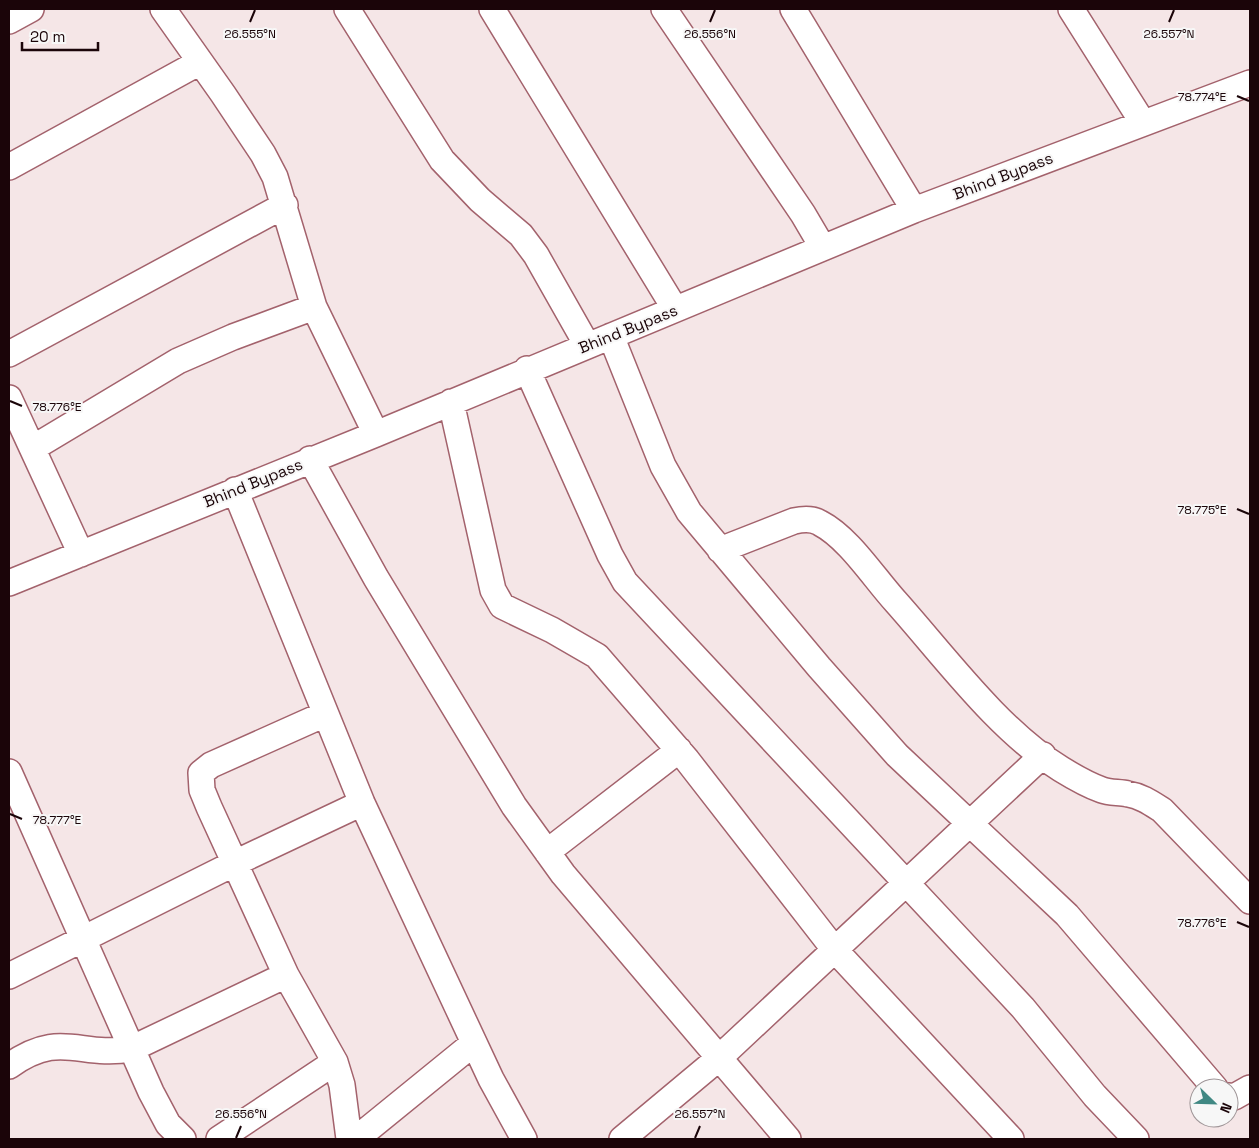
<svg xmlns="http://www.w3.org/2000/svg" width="1259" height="1148" viewBox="0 0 1259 1148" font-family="'Space Grotesk',sans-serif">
<rect width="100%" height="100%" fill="#f5e6e7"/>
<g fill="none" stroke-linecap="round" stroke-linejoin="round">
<defs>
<path id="minor" d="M163,9L223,94L263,154L275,177L314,307L376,434
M347,9L442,160L480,200L521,235L536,255L587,345
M492,9L675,309
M664,9L803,214L823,248
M793,9L914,210
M1071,9L1143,123
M9,21L31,9
M9,167L200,62
M611,336L663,466L689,512L819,667L897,755L1067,915L1215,1088
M9,354L285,205
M527,369L610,555L625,582L1023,1008L1095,1096L1136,1139
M9,398L81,554
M451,402L493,590L502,606L552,630L597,656L687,760L834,949L1011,1139
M33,448L178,361L233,337L314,307
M310,459L376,578L514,806L563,874L788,1139
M235,490L362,803L491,1079L524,1139
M720,550L794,521C803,519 812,518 820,523C849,538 874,578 896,602C945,657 999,731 1061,769C1074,777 1088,785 1102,790C1110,793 1120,792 1128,794C1141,796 1151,803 1162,810L1250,901
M9,583L376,434L914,210L1250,83
M325,714L211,765L201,773L202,790L209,807L286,975L335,1062L342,1085L349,1139
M9,772L151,1092L168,1124L183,1139
M547,852L679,750
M9,976L235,863L362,803
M9,1066C61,1029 79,1058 131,1049L286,975
M1229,1096L1234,1097L1250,1088
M219,1139L335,1062
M356,1139L474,1043
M622,1139L719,1058L1043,755"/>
</defs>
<!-- minor casing -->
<use href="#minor" stroke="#a3626c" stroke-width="28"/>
<!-- minor -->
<use href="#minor" stroke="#fff" stroke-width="25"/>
</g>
<!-- ticks -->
<path fill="none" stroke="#1b0509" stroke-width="2" d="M250,22L255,10M710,22L715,10M1169,22L1174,10M1237,96L1249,101M10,401L22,406M1237,509L1249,514M10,814L22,819M1237,922L1249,927M236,1138L241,1126M695,1138L700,1126"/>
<g text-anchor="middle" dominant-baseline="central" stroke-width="4" stroke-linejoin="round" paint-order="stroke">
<!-- street labels -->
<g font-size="16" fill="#1b0509" stroke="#f7f7f7">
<text transform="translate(1003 176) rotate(-21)">Bhind Bypass</text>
<text transform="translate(628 329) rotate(-22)">Bhind Bypass</text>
<text transform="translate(253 483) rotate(-22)">Bhind Bypass</text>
</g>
</g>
<g font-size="12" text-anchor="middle" fill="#1b0509" stroke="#f7f7f7" stroke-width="4" stroke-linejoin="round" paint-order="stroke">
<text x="250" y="38">26.555°N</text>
<text x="710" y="38">26.556°N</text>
<text x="1169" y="38">26.557°N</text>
<text x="1202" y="101">78.774°E</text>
<text x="57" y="411">78.776°E</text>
<text x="1202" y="514">78.775°E</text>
<text x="57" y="824">78.777°E</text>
<text x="1202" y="927">78.776°E</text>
<text x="241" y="1118">26.556°N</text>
<text x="700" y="1118">26.557°N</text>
</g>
<!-- border -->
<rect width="1259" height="1148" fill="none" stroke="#1b0509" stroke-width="20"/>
<!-- north arrow -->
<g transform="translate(1214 1103) rotate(113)"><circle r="24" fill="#f7f7f7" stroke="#9f9698"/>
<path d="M0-4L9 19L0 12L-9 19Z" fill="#408883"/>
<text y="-8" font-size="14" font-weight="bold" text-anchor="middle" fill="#1b0509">N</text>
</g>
<!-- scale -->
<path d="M22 42v8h76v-8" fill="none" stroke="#1b0509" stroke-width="2.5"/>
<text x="30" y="42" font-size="15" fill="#1b0509" stroke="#f7f7f7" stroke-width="4" paint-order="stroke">20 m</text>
</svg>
